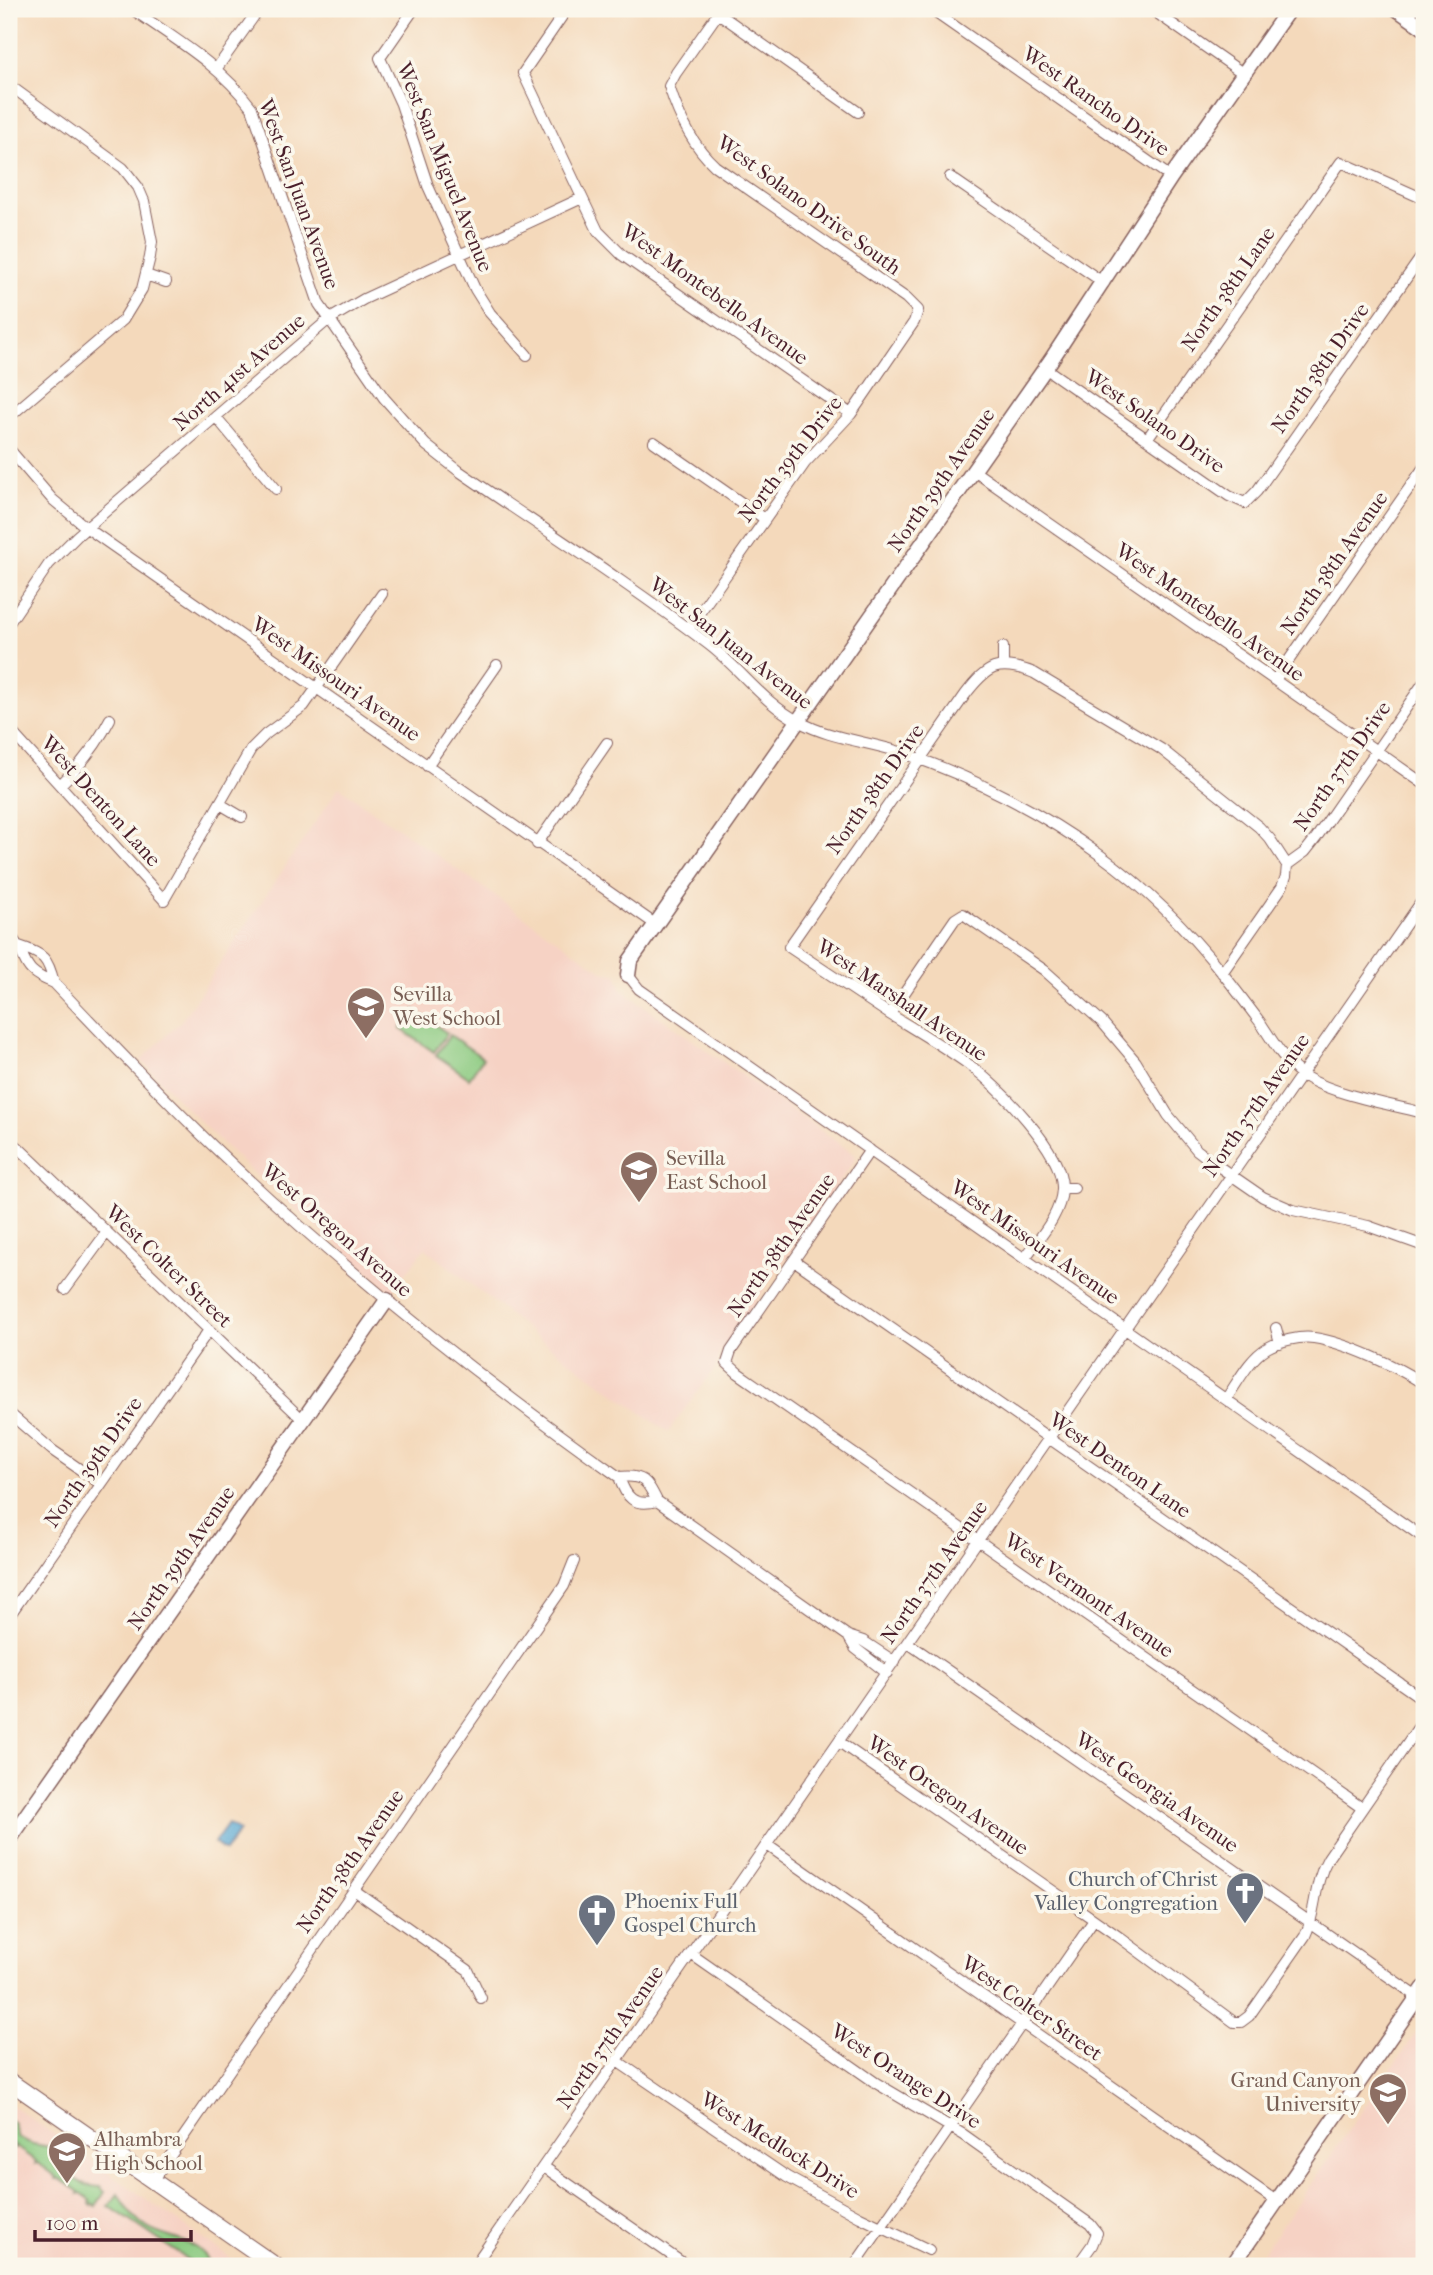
<svg xmlns="http://www.w3.org/2000/svg" width="1433" height="2275" viewBox="0 0 1433 2275" font-family="'IM FELL French Canon',serif">
<rect width="100%" height="100%" fill="#fbf7ec"/>
<filter id="ink" filterUnits="userSpaceOnUse"><feTurbulence type="fractalNoise" baseFrequency=".0143" numOctaves="2"/><feDisplacementMap in="SourceGraphic" scale="14" xChannelSelector="R" yChannelSelector="G"/><feConvolveMatrix kernelMatrix="1 2 1 2 8 2 1 2 1" color-interpolation-filters="sRGB"/></filter>
<filter id="wash" filterUnits="userSpaceOnUse"><feTurbulence type="fractalNoise" baseFrequency=".00686" numOctaves="4" result="noise"/><feDisplacementMap in="SourceGraphic" scale="28" xChannelSelector="R" yChannelSelector="G"/><feGaussianBlur stdDeviation="1.57" result="paint"/><feColorMatrix in="noise" values="0 0 0 0 0 0 0 0 0 0 0 0 0 0 0 0 0 1.4 0 .05"/><feComposite in="paint" operator="in"/></filter>
<g filter="url(#wash)">
<rect width="100%" height="100%" fill="#f4d9bb"/>
<!-- built -->
<path fill="#f6d2c4" d="M339,787L605,973L617,974L622,989L630,996L854,1154V1161L718,1356V1364L668,1432L545,1343L425,1248L392,1292L249,1169L194,1116L141,1060L182,1020Z
M1424,2022V2266H1254L1278,2231Z
M9,2103L242,2266H9Z"/>
<!-- green -->
<path fill="#8cca81" stroke="#6b7456" stroke-width="2" d="M415,1010L447,1033L434,1052L401,1029Z
M450,1035L483,1058L469,1078L436,1055Z
M9,2120L13,2122L18,2138L33,2144L50,2147C54,2152 55,2157 58,2162C68,2177 84,2187 101,2187L100,2188L105,2192L96,2206L93,2204L92,2206L90,2204L91,2201L81,2194L78,2195L79,2192L60,2179H56L57,2177L38,2163L35,2164L36,2161L17,2148L13,2149L15,2146L9,2142Z
M118,2194C129,2209 129,2215 146,2227C164,2240 207,2240 209,2266H197L109,2206Z"/>
<!-- water -->
<path fill="#58a7d2" stroke="#51637e" stroke-width="2" d="M228,1824L239,1831L225,1851L214,1843Z"/>
</g>
<g filter="url(#ink)">
<g fill="none" stroke-linecap="round" stroke-linejoin="round">
<defs>
<path id="street" d="M132,9C176,40 219,64 252,108L319,304L384,398L426,445L459,471C542,528 628,583 708,644C740,668 762,702 798,721C832,740 870,741 906,754C972,777 1043,813 1100,855C1146,888 1189,931 1224,975C1236,990 1248,1006 1260,1022C1272,1040 1283,1060 1300,1073C1325,1093 1392,1105 1424,1113
M414,9L380,58L401,104L428,186L475,289L490,313L527,355
M567,9L523,73L598,231L622,255L851,414
M930,9L1171,177
M1151,9L1244,74
M718,13L858,112
M217,68L259,9
M9,85L123,168L138,187L144,201L152,242L150,257L142,289L123,320L9,417
M950,177L1104,283
M146,275L166,282
M1045,368L1229,496L1245,503L1257,491L1424,253
M216,417L276,489
M1147,439L1341,162L1424,199
M654,442L765,519
M9,449L52,499L87,528L655,924
M974,471L1424,784
M9,623L49,564L77,536L328,320L364,299L582,198
M688,629L805,463L851,414L914,322L918,310L906,298L715,166C692,145 678,115 669,86L676,73L721,9
M1003,666V647
M1275,680L1424,467
M9,729L164,900L251,749L266,734L304,706L382,594
M427,766L497,665
M60,785C80,766 98,743 110,719
M220,804L242,817
M537,844L607,743
M9,934C31,959 17,969 54,983C106,1038 159,1094 213,1146C339,1267 477,1376 619,1477C626,1498 634,1507 657,1501
M19,946C44,954 48,958 54,983
M1222,973L1282,887L1286,876L1287,865L1305,852L1316,838L1424,682
M628,975L639,989L1424,1538
M890,1014L955,919L963,914L1044,970L1102,1022L1136,1062L1168,1115L1197,1150L1218,1166L1263,1197L1293,1210L1368,1226L1424,1246
M9,1140L19,1148L303,1420
M870,1150L731,1351L727,1363L738,1373L1362,1808
M1062,1188H1074
M1025,1258C1039,1238 1061,1215 1062,1189C1064,1151 997,1085 968,1064C943,1046 917,1031 891,1015C857,992 823,970 789,947L965,695C987,666 998,659 1034,673L1161,749L1259,827L1270,839L1287,865
M795,1261L1424,1700
M65,1289L107,1232
M1276,1328L1280,1343
M1226,1399C1238,1382 1249,1359 1267,1348C1279,1341 1300,1336 1314,1338C1347,1343 1396,1366 1424,1384
M9,1413L52,1450L101,1484
M619,1477C643,1474 647,1481 657,1501L848,1636L863,1641L895,1662
M9,1616L209,1330
M848,1636L855,1648L887,1673
M908,1643L1418,1997
M839,1742L1119,1937L1234,2022H1241L1249,2016L1305,1936C1317,1911 1313,1884 1328,1858L1424,1719
M767,1845L1276,2201
M354,1890L468,1970L481,1998
M691,1954L876,2083L964,2135L1090,2224L1097,2233L1092,2245L1077,2266
M617,2061L787,2177L860,2217L929,2250
M544,2167L687,2266
M153,2181L564,1586L574,1561
M474,2266L1424,898
M854,2266L1094,1920"/>
<path id="secondary" d="M1397,9L1424,28
M628,975L630,961L1051,360L1171,177L1289,9
M9,1840L387,1300
M1232,2266L1424,1988"/>
<path id="primary" d="M9,2081L276,2266"/>
</defs>
<!-- street casing -->
<use href="#street" stroke="#86605d" stroke-width="12"/>
<!-- secondary casing -->
<use href="#secondary" stroke="#86605d" stroke-width="17"/>
<!-- primary casing -->
<use href="#primary" stroke="#86605d" stroke-width="18"/>
<!-- street -->
<use href="#street" stroke="#fff" stroke-width="10"/>
<!-- secondary -->
<use href="#secondary" stroke="#fff" stroke-width="14"/>
<!-- primary -->
<use href="#primary" stroke="#fff" stroke-width="16"/>
</g>
</g>
<!-- icons -->
<defs>
<symbol id="school-pin" viewBox="-11 -11 22 30"><path d="M0 17L-7.5 6A9.5 9.5 0 1 1 7.5 6Z" fill="#8d6e63" stroke="#fbf7ec"/><path d="M0-5L7-2L0 1L-7-2ZM-4 1L0 2.5L4 1V4Q0 6-4 4Z" fill="#fff"/></symbol>
<symbol id="church-pin" viewBox="-11 -11 22 30"><path d="M0 17L-7.5 6A9.5 9.5 0 1 1 7.5 6Z" fill="#6b7280" stroke="#fbf7ec"/><path d="M-1.2-6h2.4v3.5h3.3v2.4h-3.3V6h-2.4V-.1h-3.3v-2.4h3.3Z" fill="#fff"/></symbol>
<symbol id="university-pin" viewBox="-11 -11 22 30"><path d="M0 17L-7.5 6A9.5 9.5 0 1 1 7.5 6Z" fill="#8d6e63" stroke="#fbf7ec"/><path d="M0-5L7-2L0 1L-7-2ZM-4 1L0 2.5L4 1V4Q0 6-4 4Z" fill="#fff"/></symbol>
</defs>
<g fill-rule="evenodd">
<use href="#school-pin" x="344" y="984" width="44" height="60"/>
<use href="#school-pin" x="617" y="1148" width="44" height="60"/>
<use href="#church-pin" x="1223" y="1869" width="44" height="60"/>
<use href="#church-pin" x="575" y="1891" width="44" height="60"/>
<use href="#university-pin" x="1366" y="2070" width="44" height="60"/>
<use href="#school-pin" x="45" y="2129" width="44" height="60"/>
</g>
<g text-anchor="middle" dominant-baseline="central" stroke-width="7" stroke-linejoin="round" paint-order="stroke">
<!-- street labels -->
<g font-size="21" fill="#4a1f2b" stroke="#fbf7ec">
<text transform="translate(1096 101) rotate(35)">West Rancho Drive</text>
<text transform="translate(445 167) rotate(68)">West San Miguel Avenue</text>
<text transform="translate(299 194) rotate(70)">West San Juan Avenue</text>
<text transform="translate(809 205) rotate(36)">West Solano Drive South</text>
<text transform="translate(1228 289) rotate(-55)">North 38th Lane</text>
<text transform="translate(715 294) rotate(36)">West Montebello Avenue</text>
<text transform="translate(1320 368) rotate(-55)">North 38th Drive</text>
<text transform="translate(239 372) rotate(-41)">North 41st Avenue</text>
<text transform="translate(1155 421) rotate(35)">West Solano Drive</text>
<text transform="translate(790 459) rotate(-52)">North 39th Drive</text>
<text transform="translate(941 480) rotate(-55)">North 39th Avenue</text>
<text transform="translate(1334 563) rotate(-55)">North 38th Avenue</text>
<text transform="translate(1210 612) rotate(35)">West Montebello Avenue</text>
<text transform="translate(731 643) rotate(38)">West San Juan Avenue</text>
<text transform="translate(336 679) rotate(35)">West Missouri Avenue</text>
<text transform="translate(1342 766) rotate(-55)">North 37th Drive</text>
<text transform="translate(875 789) rotate(-55)">North 38th Drive</text>
<text transform="translate(101 801) rotate(48)">West Denton Lane</text>
<text transform="translate(902 1000) rotate(34)">West Marshall Avenue</text>
<text transform="translate(1256 1105) rotate(-55)">North 37th Avenue</text>
<text transform="translate(337 1230) rotate(41)">West Oregon Avenue</text>
<text transform="translate(1035 1242) rotate(35)">West Missouri Avenue</text>
<text transform="translate(781 1245) rotate(-55)">North 38th Avenue</text>
<text transform="translate(169 1266) rotate(44)">West Colter Street</text>
<text transform="translate(93 1462) rotate(-55)">North 39th Drive</text>
<text transform="translate(1120 1465) rotate(35)">West Denton Lane</text>
<text transform="translate(181 1558) rotate(-55)">North 39th Avenue</text>
<text transform="translate(934 1572) rotate(-55)">North 37th Avenue</text>
<text transform="translate(1089 1595) rotate(35)">West Vermont Avenue</text>
<text transform="translate(1157 1792) rotate(35)">West Georgia Avenue</text>
<text transform="translate(948 1795) rotate(35)">West Oregon Avenue</text>
<text transform="translate(350 1861) rotate(-55)">North 38th Avenue</text>
<text transform="translate(1032 2008) rotate(35)">West Colter Street</text>
<text transform="translate(610 2037) rotate(-55)">North 37th Avenue</text>
<text transform="translate(906 2076) rotate(33)">West Orange Drive</text>
<text transform="translate(780 2145) rotate(32)">West Medlock Drive</text>
</g>
<!-- education labels -->
<g font-size="21" fill="#785e54" stroke="#fbf7ec" text-anchor="start">
<text x="393" y="994">Sevilla<tspan x="393" dy="24">West School</tspan></text>
<text x="666" y="1158">Sevilla<tspan x="666" dy="24">East School</tspan></text>
<text x="1361" y="2080" text-anchor="end">Grand Canyon<tspan x="1361" dy="24">University</tspan></text>
<text x="94" y="2139">Alhambra<tspan x="94" dy="24">High School</tspan></text>
</g>
<!-- worship labels -->
<g font-size="21" fill="#5b616d" stroke="#fbf7ec" text-anchor="end">
<text x="1218" y="1879">Church of Christ<tspan x="1218" dy="24">Valley Congregation</tspan></text>
<text x="624" y="1901" text-anchor="start">Phoenix Full<tspan x="624" dy="24">Gospel Church</tspan></text>
</g>
</g>
<!-- margin -->
<rect width="1433" height="2275" fill="none" stroke="#fbf7ec" stroke-width="35"/>
<!-- scale -->
<path d="M35 2230v10h156v-10" fill="none" stroke="#4a1f2b" stroke-width="3.5"/>
<text x="46" y="2230" font-size="21" fill="#4a1f2b" stroke="#fbf7ec" stroke-width="5" paint-order="stroke">100 m</text>
</svg>
